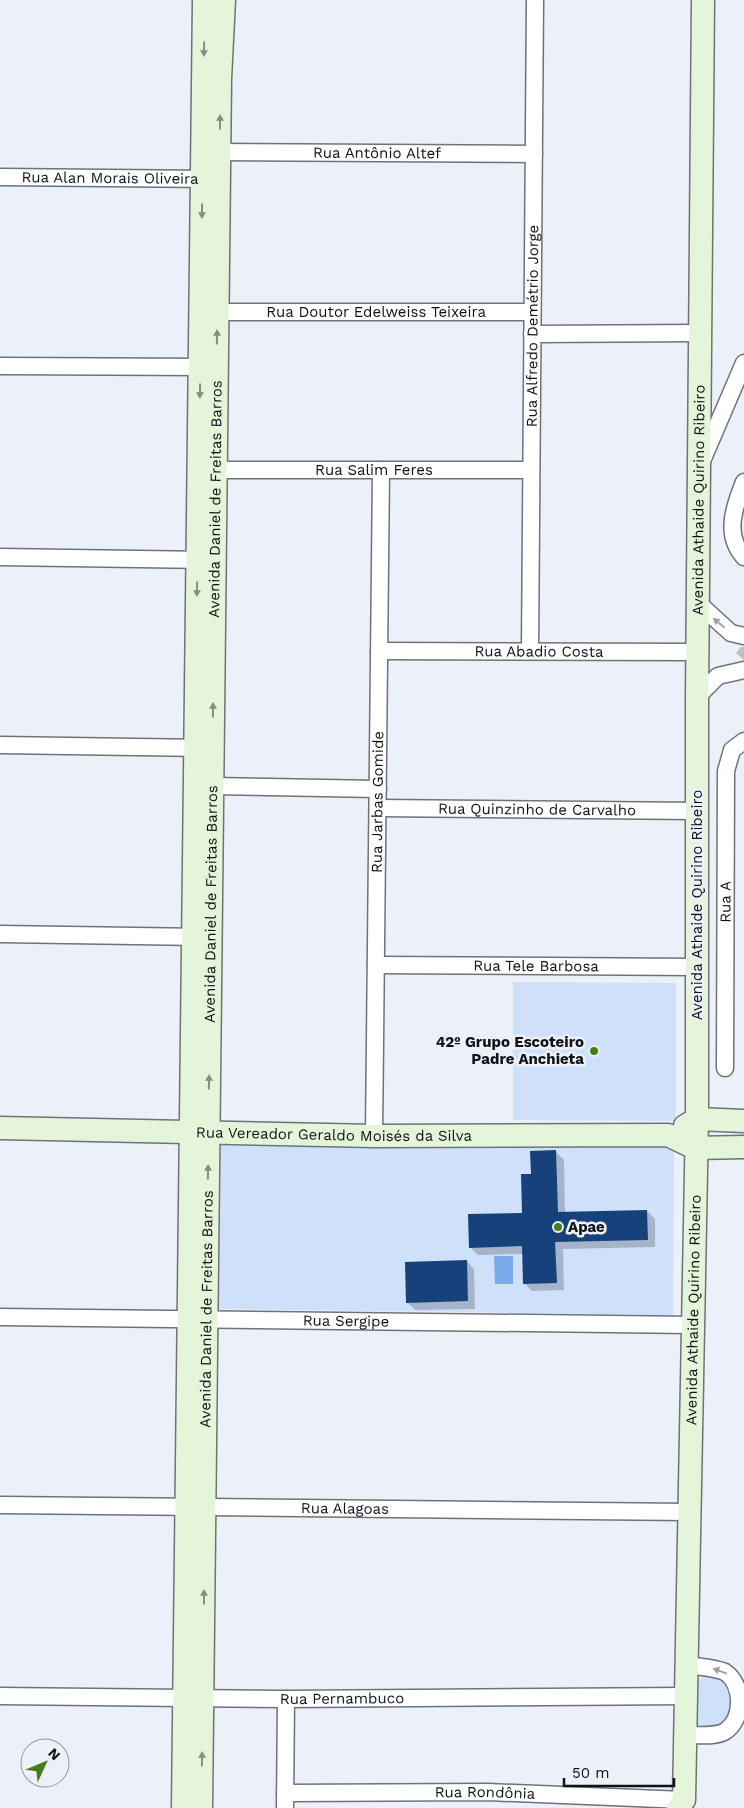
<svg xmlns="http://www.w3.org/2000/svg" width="744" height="1808" viewBox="0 0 744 1808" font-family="'Work Sans',sans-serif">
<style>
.green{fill:#cfe1fa}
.water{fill:#7caaec}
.shadow{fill:#0003}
.building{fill:#16417a}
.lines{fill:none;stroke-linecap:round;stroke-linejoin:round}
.street-casing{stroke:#6e7379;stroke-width:19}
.secondary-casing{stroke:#6e7379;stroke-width:25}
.street{stroke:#fff;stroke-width:16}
.secondary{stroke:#e4f5da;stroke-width:22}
.oneway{fill:#858f81}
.oneway2{fill:#9fa0a1}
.poi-dot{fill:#447e17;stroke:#ecf1f9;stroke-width:2}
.labels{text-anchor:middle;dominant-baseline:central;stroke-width:5;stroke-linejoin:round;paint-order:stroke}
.street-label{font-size:15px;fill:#101215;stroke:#ecf1f9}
.poi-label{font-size:15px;font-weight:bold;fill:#101215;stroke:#ecf1f9;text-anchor:end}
</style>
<rect width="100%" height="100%" fill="#ecf1f9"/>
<!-- green -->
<path class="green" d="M513,982L676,983V1121L513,1120Z
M220,1142L674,1148L673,1315L219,1309Z
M702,1677L715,1678L728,1684L736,1707C725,1721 716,1729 699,1726L696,1722L698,1682Z"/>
<!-- water -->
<path class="water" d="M494,1256H513V1284H495Z"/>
<!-- shadow -->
<path class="shadow" d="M741,647H744V660L736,653Z
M556,1152L564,1160L565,1213L647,1211L655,1219V1247L563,1249L564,1290L532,1291L524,1283L523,1254L478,1255L470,1247L524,1214L532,1175Z
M467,1261L474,1269L475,1309L415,1310L407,1302Z"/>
<!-- building -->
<path class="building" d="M556,1150L558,1212L647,1210L648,1240L555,1242L557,1283L523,1284L522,1246L469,1248L468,1214L522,1213L521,1174H531L530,1151Z
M467,1260L468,1301L406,1303L405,1262Z"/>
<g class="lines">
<defs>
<g id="street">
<path id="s1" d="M219,152L534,154"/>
<path id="s2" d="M0,177L213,179"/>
<path id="s3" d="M218,312H532"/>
<path d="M532,334L700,333"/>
<path d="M0,366L210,367"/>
<path d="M702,461L744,363"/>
<path id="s4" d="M216,470H531"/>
<path d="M744,482C734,507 724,535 744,557"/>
<path d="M0,557L208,560"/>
<path d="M698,603L731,633L744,636"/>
<path id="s5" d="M379,651L698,652"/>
<path id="s6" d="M530,651L535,0"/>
<path d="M697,697L718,676L744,670"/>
<path d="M0,745L205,748"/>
<path d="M212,786L378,789"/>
<path id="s7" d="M378,808L697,811"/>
<path d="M0,934L203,937"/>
<path id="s8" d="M376,965L697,967"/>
<path id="s9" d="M725,1068L726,771L732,750L744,741"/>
<path id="s10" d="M374,1136L381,470"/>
<path id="s11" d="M0,1317L693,1325"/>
<path id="s12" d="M0,1505L689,1512"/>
<path id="s13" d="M0,1696L286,1699L686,1696"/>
<path d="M685,1735C697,1735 713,1737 724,1732C744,1720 744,1685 725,1672C714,1667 699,1667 687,1665"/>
<path id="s14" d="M285,1793L488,1792L684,1800V1808"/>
<path d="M285,1808L286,1699"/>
</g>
<g id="secondary">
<path d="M685,1126L697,1119L744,1121"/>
<path id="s15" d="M0,1128L374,1136L668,1135L695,1148L744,1147"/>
<path d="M183,1808L204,0"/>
<path id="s16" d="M201,1808L220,79L224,0"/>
<path id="s17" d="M678,1808L684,1800L697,1119V697L703,0"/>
</g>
</defs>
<!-- street casing -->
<use href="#street" class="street-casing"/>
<!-- secondary casing -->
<use href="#secondary" class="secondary-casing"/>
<!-- street -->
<use href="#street" class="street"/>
<!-- secondary -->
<use href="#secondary" class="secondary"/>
</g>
<!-- one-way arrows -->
<defs><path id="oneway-solid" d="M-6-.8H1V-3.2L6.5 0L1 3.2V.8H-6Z" transform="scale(1.25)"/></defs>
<g class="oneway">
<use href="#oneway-solid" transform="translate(204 49) rotate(91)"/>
<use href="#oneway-solid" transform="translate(220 122) rotate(-89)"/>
<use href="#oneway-solid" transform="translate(202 211) rotate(91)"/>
<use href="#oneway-solid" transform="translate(217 337) rotate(-89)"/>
<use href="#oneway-solid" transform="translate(200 391) rotate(91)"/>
<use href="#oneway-solid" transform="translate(197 589) rotate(91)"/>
<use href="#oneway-solid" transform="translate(213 710) rotate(-89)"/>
<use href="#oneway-solid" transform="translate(209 1082) rotate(-89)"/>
<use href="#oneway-solid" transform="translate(208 1172) rotate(-89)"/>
<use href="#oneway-solid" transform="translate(204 1597) rotate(-89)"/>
<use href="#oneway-solid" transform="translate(202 1759) rotate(-89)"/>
</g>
<g class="oneway2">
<use href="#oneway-solid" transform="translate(719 623) rotate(-140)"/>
<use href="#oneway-solid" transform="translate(720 1671) rotate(-160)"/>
</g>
<!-- markers -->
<g class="poi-dot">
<circle cx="594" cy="1051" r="5"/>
<circle cx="558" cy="1227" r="5"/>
</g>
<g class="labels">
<!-- street labels -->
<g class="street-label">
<text stroke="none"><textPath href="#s1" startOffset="158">Rua Antônio Altef</textPath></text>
<text stroke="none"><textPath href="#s2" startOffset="110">Rua Alan Morais Oliveira</textPath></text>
<text stroke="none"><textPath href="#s3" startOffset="158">Rua Doutor Edelweiss Teixeira</textPath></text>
<text stroke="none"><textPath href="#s6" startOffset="325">Rua Alfredo Demétrio Jorge</textPath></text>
<text stroke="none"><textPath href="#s4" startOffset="158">Rua Salim Feres</textPath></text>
<text stroke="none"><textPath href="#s16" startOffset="1309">Avenida Daniel de Freitas Barros</textPath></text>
<text stroke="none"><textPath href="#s17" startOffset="1310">Avenida Athaide Quirino Ribeiro</textPath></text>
<text stroke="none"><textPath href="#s5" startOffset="160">Rua Abadio Costa</textPath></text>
<text stroke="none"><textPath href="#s10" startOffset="334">Rua Jarbas Gomide</textPath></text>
<text stroke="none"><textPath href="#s7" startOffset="159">Rua Quinzinho de Carvalho</textPath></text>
<text stroke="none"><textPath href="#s9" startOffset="166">Rua A</textPath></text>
<text stroke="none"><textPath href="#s16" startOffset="904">Avenida Daniel de Freitas Barros</textPath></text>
<text transform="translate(697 905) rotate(-90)">Avenida Athaide Quirino Ribeiro</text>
<text stroke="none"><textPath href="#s8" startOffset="160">Rua Tele Barbosa</textPath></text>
<text stroke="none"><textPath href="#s15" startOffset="334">Rua Vereador Geraldo Moisés da Silva</textPath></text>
<text stroke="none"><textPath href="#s16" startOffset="499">Avenida Daniel de Freitas Barros</textPath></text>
<text stroke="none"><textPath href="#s17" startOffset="500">Avenida Athaide Quirino Ribeiro</textPath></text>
<text stroke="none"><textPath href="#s11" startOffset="346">Rua Sergipe</textPath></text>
<text stroke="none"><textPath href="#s12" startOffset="345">Rua Alagoas</textPath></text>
<text stroke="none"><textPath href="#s13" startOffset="342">Rua Pernambuco</textPath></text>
<text stroke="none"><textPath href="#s14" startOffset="200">Rua Rondônia</textPath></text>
</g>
<!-- poi labels -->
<g class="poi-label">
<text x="584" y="1042">42º Grupo Escoteiro<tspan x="584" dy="17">Padre Anchieta</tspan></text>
<text x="568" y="1227" text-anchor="start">Apae</text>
</g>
</g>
<!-- north arrow -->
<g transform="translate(45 1763) rotate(46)"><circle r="24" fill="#ecf1f9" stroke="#94989e"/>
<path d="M0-4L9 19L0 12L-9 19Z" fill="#447e17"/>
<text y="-8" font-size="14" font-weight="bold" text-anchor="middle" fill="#101215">N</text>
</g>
<!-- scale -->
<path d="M564 1778v8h110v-8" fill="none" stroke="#101215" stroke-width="2.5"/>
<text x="572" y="1778" font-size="15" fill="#101215" stroke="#ecf1f9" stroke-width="4" paint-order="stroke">50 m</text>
</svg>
